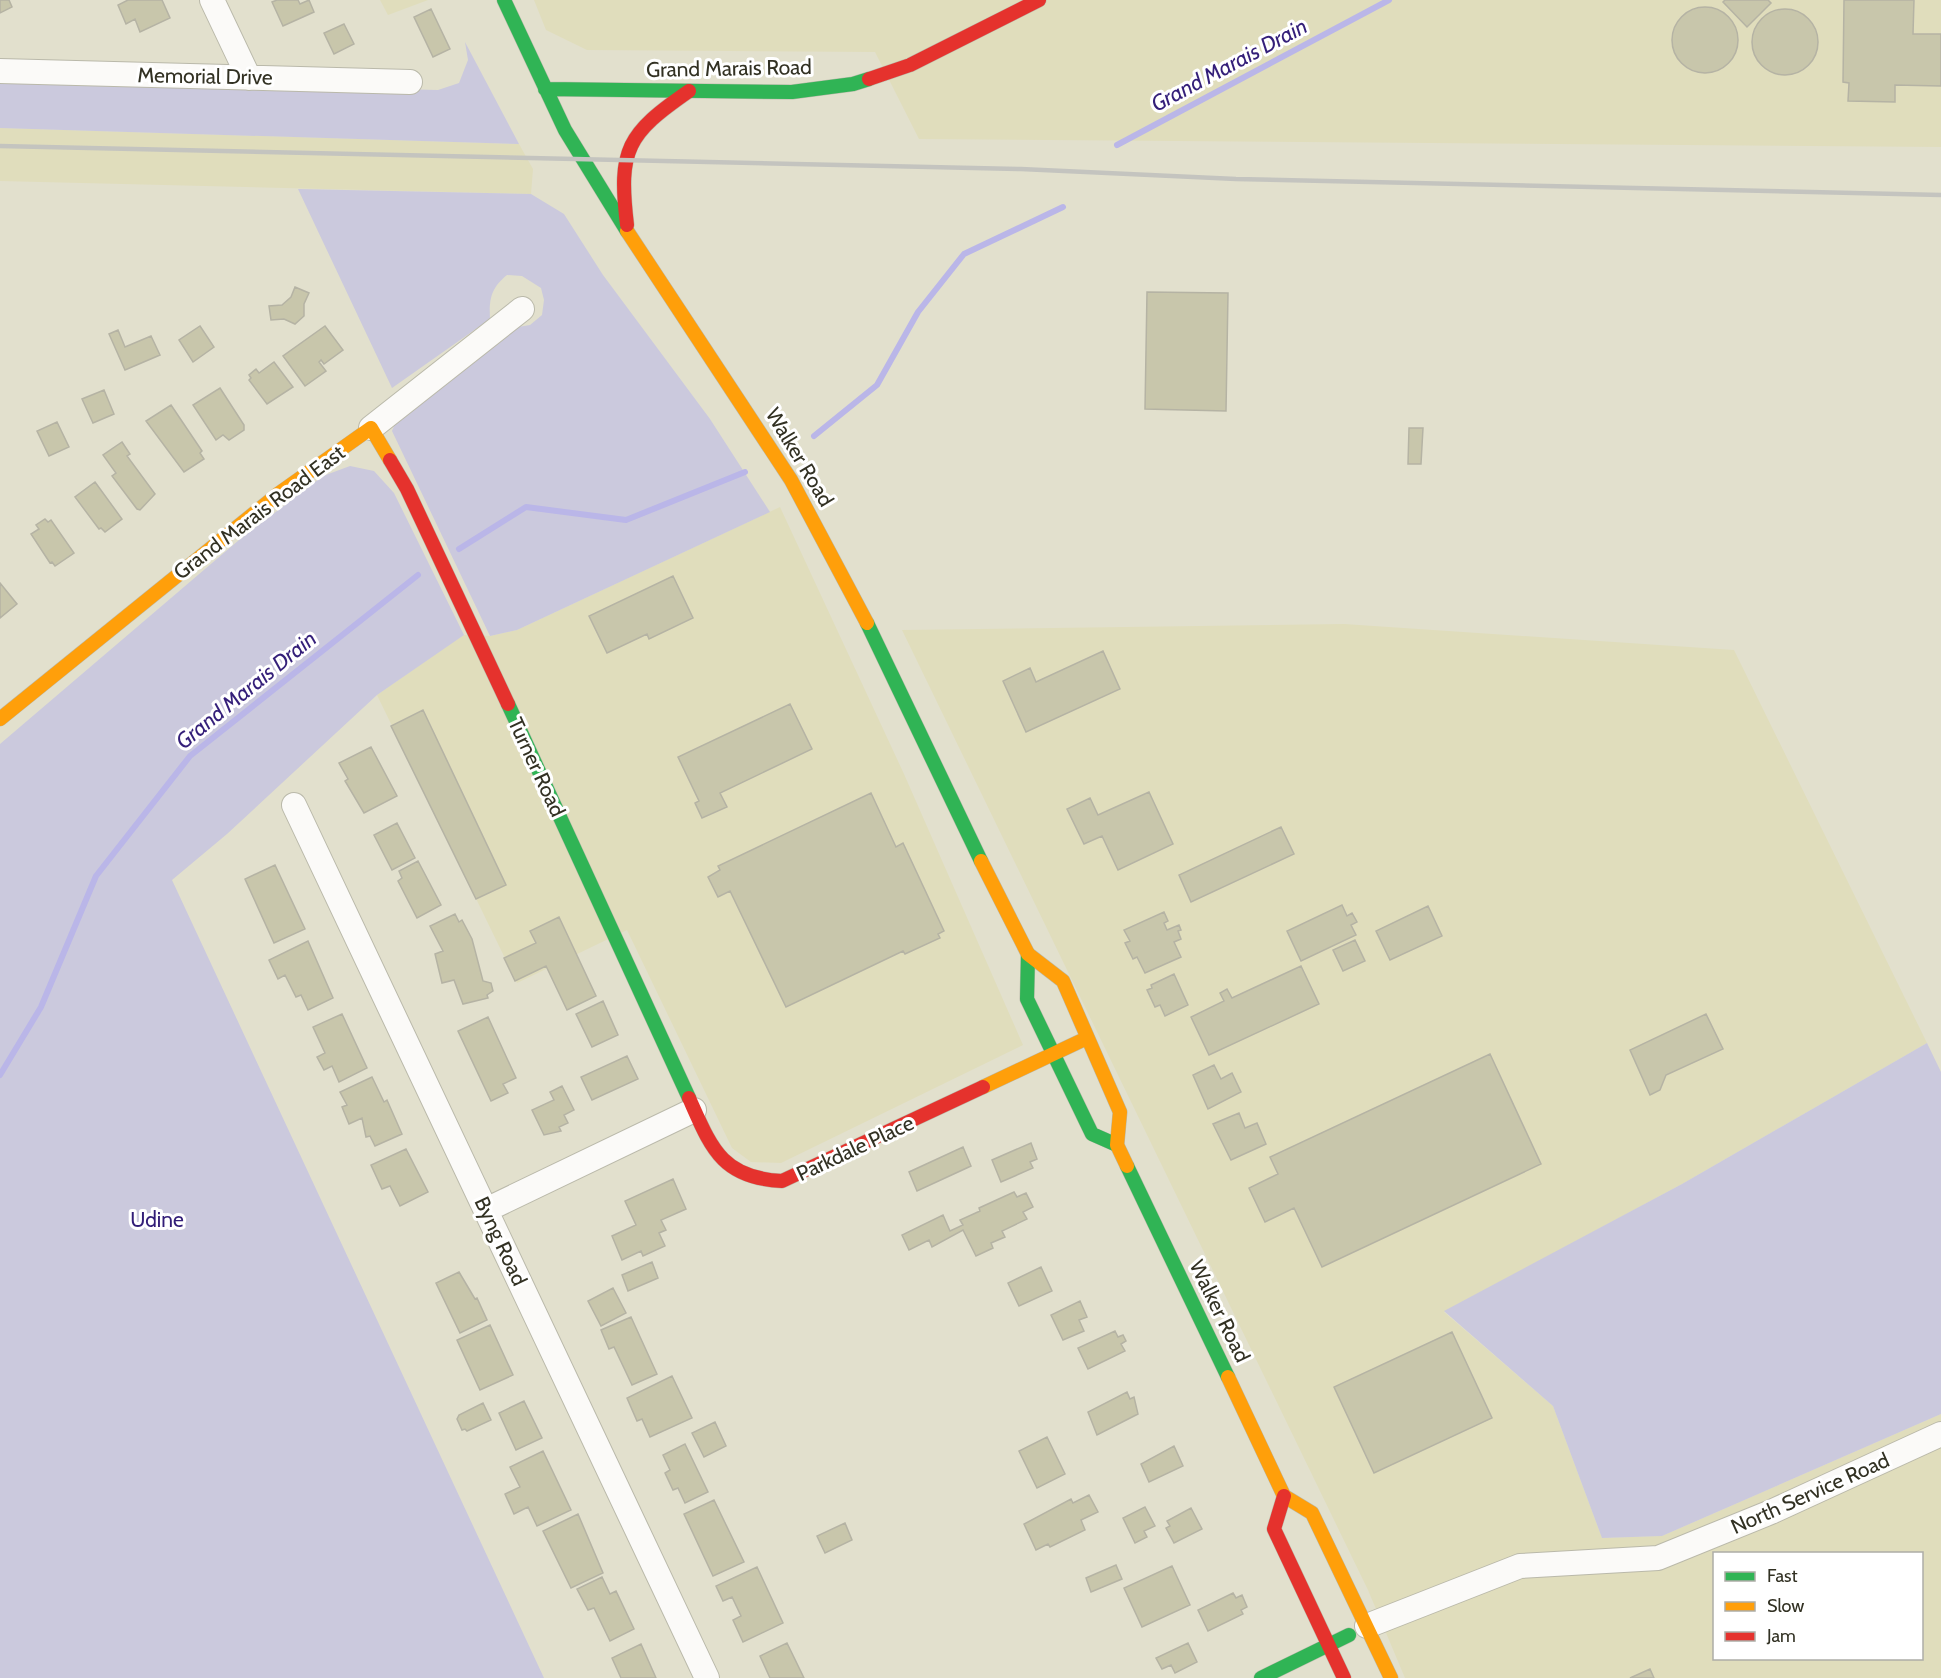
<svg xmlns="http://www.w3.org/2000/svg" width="1941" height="1678" viewBox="0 0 1941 1678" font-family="Cabin,sans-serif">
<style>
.built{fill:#e0ddbc;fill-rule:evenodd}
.green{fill:#cbc9dd}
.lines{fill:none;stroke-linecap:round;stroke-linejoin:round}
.stream{stroke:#bab6e8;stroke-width:6}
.building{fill:#c8c6ab;stroke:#b5b3a4;stroke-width:1.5}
.street-casing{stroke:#bab9aa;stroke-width:26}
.fast-casing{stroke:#bab9aa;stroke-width:15}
.slow-casing{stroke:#bab9aa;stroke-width:15}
.jam-casing{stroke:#bab9aa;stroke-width:15}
.street{stroke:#fbfaf8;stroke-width:24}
.fast{stroke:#30b455;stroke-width:14}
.slow{stroke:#ff9f0a;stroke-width:14}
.jam{stroke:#e5322d;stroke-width:14}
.rail{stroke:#c4c4bf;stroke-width:4.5}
.labels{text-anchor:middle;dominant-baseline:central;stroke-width:6;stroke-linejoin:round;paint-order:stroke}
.street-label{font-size:21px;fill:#323123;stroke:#fff}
.park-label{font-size:21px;fill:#321d77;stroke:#fff}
.water-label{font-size:22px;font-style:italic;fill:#341f79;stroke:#fff}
</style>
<rect width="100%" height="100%" fill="#e2e0cd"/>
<!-- built -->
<path class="built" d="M380,0H428L388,15Z
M534,0H1941V147L919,139L875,52L587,50L546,30Z
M0,128L519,144L533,169L531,194L0,181Z
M780,507L904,774L1023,1045L781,1163L751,1162L732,1148L627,930L517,983L377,695L457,639L464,635L490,636L517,630Z
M1344,624L1734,650L1927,1043L1682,1184L1444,1312L1553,1406L1602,1538L1662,1536L1941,1414V1678H1405L1368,1590L902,630ZM1714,1554H1922V1658H1714Z"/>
<!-- green -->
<path class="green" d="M465,42L519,144L0,128V80L438,90L459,83L468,60Z
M298,189L531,194L564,214L603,275L710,419L770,512L517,630L490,636L392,431L396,421L518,327L530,325L542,315L544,300L541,288L522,276L507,275C491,288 489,299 490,319L392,388Z
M350,466L374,471L394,493L464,635L377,695L227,834L172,880L544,1678H0V744L239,540L323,476Z
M1927,1043L1941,1072V1414L1662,1536L1602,1538L1553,1406L1444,1311L1682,1184Z"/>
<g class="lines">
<!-- stream -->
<path class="stream" d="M1117,145L1389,0
M814,436L877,385L918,312L964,254L1063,207
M459,549L526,507L626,520L745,472
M0,1075L41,1007L96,876L190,756L418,575"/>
</g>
<!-- building -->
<path class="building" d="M0,0H9L12,7L0,13Z
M128,0H162L170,18L140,32L135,19L126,24L118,5Z
M277,0H298L300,4L309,0L314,12L283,26L272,2Z
M1725,0H1768L1771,3L1747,27L1723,2Z
M1844,0H1914L1913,34H1941V86L1895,85V102L1848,101L1849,83L1843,82Z
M1672 40a33 33 0 1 1 66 0a33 33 0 1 1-66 0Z
M1752 42a33 33 0 1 1 66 0a33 33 0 1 1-66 0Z
M431,9L450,49L433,57L414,17Z
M344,24L354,44L334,54L324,33Z
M295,287L309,293L304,304V316L295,324L284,319L271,320L269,306L282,305L291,297Z
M1147,292L1228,293L1226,411L1145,409Z
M200,326L214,347L193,362L179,340Z
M325,326L343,350L324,364L321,360L319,362L326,371L305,386L283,356Z
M118,330L125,347L151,336L160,355L125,370L109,334Z
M274,362L293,387L267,404L249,380L251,378L249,375L256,369L259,373Z
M220,388L244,425V430L229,440L223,435L216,440L193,405Z
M104,390L114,414L93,423L82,399Z
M171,405L202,451L200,453L204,459L184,472L146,421Z
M57,422L69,447L49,456L37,431Z
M1409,428H1423L1421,464H1408Z
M122,442L130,454L127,456L155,494L140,510L137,509L112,476L116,473L103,455Z
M95,482L122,519L105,532L101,528L99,529L75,497Z
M45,519L48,522L51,520L74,553L55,566L52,562L50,563L31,534L39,529L36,525Z
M673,576L693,618L649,639L647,634L607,653L589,616Z
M0,583L17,604L0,618Z
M1103,651L1120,689L1026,732L1003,681L1030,668L1036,682Z
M790,704L812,749L720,793L727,807L702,818L695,803L699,801L678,757Z
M423,710L506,885L476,899L391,726Z
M371,747L397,796L364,813L345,781L348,779L339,763Z
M1149,792L1173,844L1118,870L1102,836L1084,844L1067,809L1090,798L1098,815Z
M871,793L896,847L903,843L944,931L938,934L940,938L905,954L903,951L786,1007L730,891L718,897L708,877L720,870L718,866Z
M397,823L415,858L392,870L374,835Z
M1281,827L1294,854L1191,902L1179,875Z
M418,861L441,905L417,918L398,881L402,878L399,871Z
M275,865L305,929L274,943L245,879Z
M1342,905L1347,916L1352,913L1357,922L1351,925L1356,935L1301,961L1287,931Z
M1428,906L1442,936L1390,960L1376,931Z
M1164,912L1168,921L1164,923L1167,930L1179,925L1181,930L1178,931L1181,939L1174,942L1181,957L1145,973L1137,957L1133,959L1125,943L1130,941L1124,930Z
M455,914L459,922L462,920L472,939L483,981L491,983L493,991L487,995L488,998L463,1004L454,980L442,983L435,954L443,951L430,926Z
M559,917L596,996L567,1010L546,966L515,981L504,958L536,943L530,931Z
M1355,940L1365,961L1343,971L1333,950Z
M308,941L333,998L308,1010L301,995L296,997L285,975L278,979L269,960Z
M1301,966L1319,1004L1209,1055L1191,1017L1224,1001L1220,993L1227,989L1232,998Z
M1174,974L1188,1005L1165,1016L1160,1005L1155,1007L1147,990L1152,988L1151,985Z
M603,1001L618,1035L592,1047L576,1014Z
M342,1014L367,1068L339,1082L332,1066L324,1070L317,1057L325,1053L313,1027Z
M1706,1014L1723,1049L1666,1075L1660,1090L1650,1095L1630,1050Z
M488,1017L516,1078L503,1084L508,1093L491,1101L458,1031Z
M1490,1054L1541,1164L1322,1267L1294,1208L1265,1222L1249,1188L1278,1174L1270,1157Z
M627,1056L638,1079L592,1100L581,1077Z
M1214,1065L1221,1079L1232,1073L1241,1092L1208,1109L1193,1075Z
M372,1077L384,1102L387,1100L402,1134L375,1146L370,1136L366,1137L362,1118L349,1124L342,1107L347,1105L340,1092Z
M562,1086L574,1110L564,1115L568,1123L559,1127L561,1131L544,1135L532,1110L554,1100L550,1092Z
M1239,1113L1245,1128L1257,1123L1266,1144L1231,1160L1213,1124Z
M1031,1143L1037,1159L1030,1162L1033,1168L1001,1182L992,1160Z
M963,1147L971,1166L917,1191L909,1172Z
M406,1149L428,1192L400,1206L390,1186L382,1189L371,1165Z
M673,1179L686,1209L661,1220L666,1230L659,1233L665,1246L643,1256L641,1251L622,1260L612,1236L636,1225L625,1201Z
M1014,1192L1017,1197L1026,1193L1033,1207L1023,1212L1027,1219L1002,1231L1005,1237L991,1243L993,1248L976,1256L963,1230L932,1247L929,1240L909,1250L902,1235L943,1215L950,1231L963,1225L960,1220L980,1211L979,1208Z
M652,1262L658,1278L628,1291L622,1275Z
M1041,1267L1052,1291L1019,1306L1008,1283Z
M459,1272L475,1299L477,1298L487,1320L460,1333L436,1283Z
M613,1288L626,1313L601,1326L588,1301Z
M1080,1301L1087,1317L1079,1320L1084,1331L1063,1340L1051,1315Z
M631,1317L657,1374L632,1385L614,1347L609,1349L601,1330Z
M490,1325L513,1375L480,1390L457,1340Z
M1115,1331L1118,1337L1123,1335L1126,1341L1121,1344L1125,1351L1088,1369L1078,1348Z
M1452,1332L1492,1418L1374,1473L1334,1387Z
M672,1376L692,1418L650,1437L642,1419L637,1421L627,1398Z
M1127,1392L1130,1399L1134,1397L1138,1414L1097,1435L1088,1412Z
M524,1401L542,1438L516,1450L499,1413Z
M483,1403L491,1420L467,1431L465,1429L462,1430L457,1419L459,1415Z
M715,1422L726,1446L704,1457L692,1433Z
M1047,1437L1065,1474L1037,1488L1019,1451Z
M685,1444L708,1492L685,1503L678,1488L673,1490L665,1473L670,1470L663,1455Z
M1174,1446L1183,1466L1149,1482L1141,1464Z
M543,1451L571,1510L537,1526L528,1507L514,1514L505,1494L520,1487L510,1467Z
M1089,1495L1098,1512L1081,1520L1085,1530L1050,1547L1048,1544L1036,1550L1024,1524L1071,1499L1073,1503Z
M714,1500L744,1562L713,1576L684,1514Z
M1145,1507L1155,1526L1144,1531L1147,1537L1135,1543L1123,1518Z
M1191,1508L1202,1529L1174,1543L1166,1528L1170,1526L1167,1521Z
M578,1514L603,1573L571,1588L543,1531Z
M845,1523L852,1540L825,1553L817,1536Z
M1116,1565L1122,1579L1091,1592L1086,1578Z
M1172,1566L1190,1605L1142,1627L1124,1588Z
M757,1567L783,1623L743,1642L733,1620L741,1616L732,1597L723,1601L716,1586Z
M602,1577L610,1594L616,1591L634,1629L610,1641L594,1608L588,1610L577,1589Z
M1233,1593L1236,1598L1242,1595L1247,1607L1241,1610L1243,1614L1208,1631L1198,1610Z
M787,1643L804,1678H770L760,1656Z
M1188,1643L1197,1662L1175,1673L1171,1665L1162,1669L1156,1658Z
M641,1644L656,1678H621L612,1658Z
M1650,1669L1654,1678H1630Z"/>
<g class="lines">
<defs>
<path id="street" d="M212,0L249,78
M0,71L410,82
M371,428L522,309
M294,805L707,1678
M486,1210L694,1110
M1367,1626L1520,1566L1658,1558L1771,1512L1941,1434"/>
<path id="fast" d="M504,0L565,130L627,231
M545,89L792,92L853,84L869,79
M867,623L981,861
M508,704L689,1098
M1028,954L1027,999L1092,1134L1117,1145
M1127,1166L1228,1377
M1261,1678L1349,1635"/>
<path id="slow" d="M627,231L791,480L867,623
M0,719L278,494L371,428L390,460
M981,861L1028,954L1063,981L1120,1112L1117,1145L1127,1166
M983,1087L1087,1038
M1228,1377L1284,1496L1312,1513L1391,1678"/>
<path id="jam" d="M869,79L910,65L1039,0
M627,225C618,149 627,134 689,91
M390,460L407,489L508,704
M689,1098C711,1147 721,1178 782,1181L983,1087
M1284,1496L1274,1529L1344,1678"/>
</defs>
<!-- street casing -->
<use href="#street" class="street-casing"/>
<!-- fast casing -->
<use href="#fast" class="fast-casing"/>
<!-- slow casing -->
<use href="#slow" class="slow-casing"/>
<!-- jam casing -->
<use href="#jam" class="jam-casing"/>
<!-- street -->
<use href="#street" class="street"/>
<!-- fast -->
<use href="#fast" class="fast"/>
<!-- slow -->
<use href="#slow" class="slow"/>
<!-- jam -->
<use href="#jam" class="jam"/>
<!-- rail -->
<path class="rail" d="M0,146L1021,169L1236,179L1941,195"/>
</g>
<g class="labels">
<!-- street labels -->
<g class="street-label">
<text transform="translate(729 68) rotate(-1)">Grand Marais Road</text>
<text transform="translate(205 76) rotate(1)">Memorial Drive</text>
<text transform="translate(800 457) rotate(59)">Walker Road</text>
<text transform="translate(259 512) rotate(-37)">Grand Marais Road East</text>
<text transform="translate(537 767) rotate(65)">Turner Road</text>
<text transform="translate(855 1148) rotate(-25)">Parkdale Place</text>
<text transform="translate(501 1241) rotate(65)">Byng Road</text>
<text transform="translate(1220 1311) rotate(64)">Walker Road</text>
<text transform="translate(1810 1493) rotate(-24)">North Service Road</text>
</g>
<!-- park labels -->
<g class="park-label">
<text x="157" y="1219">Udine</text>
</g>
<!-- water labels -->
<g class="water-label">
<text transform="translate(1229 65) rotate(-28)">Grand Marais Drain</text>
<text transform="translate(246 690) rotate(-39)">Grand Marais Drain</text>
</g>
</g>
<!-- legend -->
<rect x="1713" y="1552" width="210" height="108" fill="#ffffff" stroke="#adada7" stroke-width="1.5"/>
<rect x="1725" y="1572" width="30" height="9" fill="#30b455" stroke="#adada7" stroke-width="1.5"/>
<text x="1767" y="1582" font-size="18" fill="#323123">Fast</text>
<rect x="1725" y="1602" width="30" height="9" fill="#ff9f0a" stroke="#adada7" stroke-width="1.5"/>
<text x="1767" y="1612" font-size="18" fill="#323123">Slow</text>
<rect x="1725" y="1632" width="30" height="9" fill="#e5322d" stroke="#adada7" stroke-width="1.5"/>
<text x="1767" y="1642" font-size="18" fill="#323123">Jam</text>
</svg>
